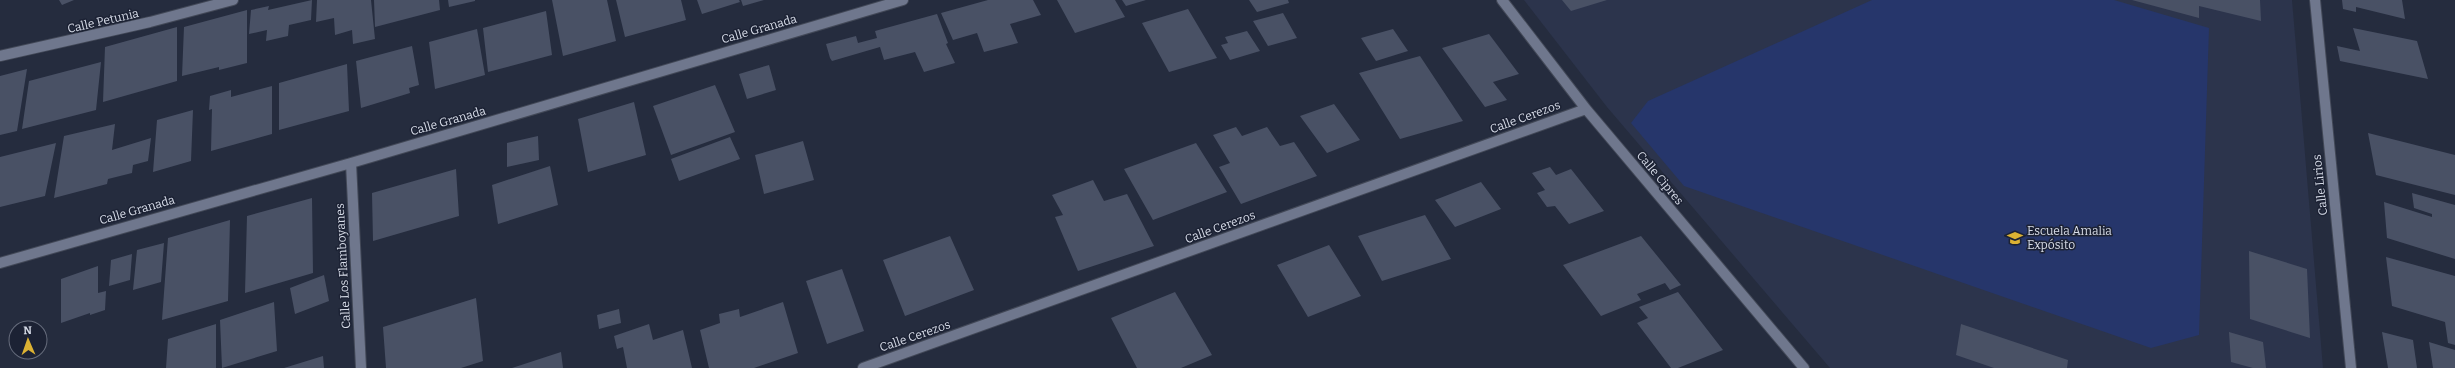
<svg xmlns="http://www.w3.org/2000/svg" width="2455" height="368" viewBox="0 0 2455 368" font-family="Bitter,serif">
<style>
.built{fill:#2c344c}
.green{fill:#26366b}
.building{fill:#495165}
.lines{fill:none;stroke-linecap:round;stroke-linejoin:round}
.minor-casing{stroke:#424857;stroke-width:12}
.minor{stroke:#6f778d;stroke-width:10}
.labels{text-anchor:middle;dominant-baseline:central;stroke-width:3;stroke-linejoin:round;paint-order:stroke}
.street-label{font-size:12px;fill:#d6dbe7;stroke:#1c2234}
.poi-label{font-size:12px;fill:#d6dbe7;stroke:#1c2234;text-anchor:start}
</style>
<rect width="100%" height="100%" fill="#252c3e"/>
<!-- built -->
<path class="built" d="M1524,0H2292L2323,368H1830L1607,107Z"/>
<!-- green -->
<path class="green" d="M1872,0H2114L2209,28L2199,335L2151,348L1684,186L1631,123L1648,101Z"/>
<!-- building -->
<path class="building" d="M59,0H74L62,5Z
M312,0L311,20L289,25L288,36L266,41L267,30L249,34L251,10L269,6L268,10Z
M317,0H371L375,39L353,44L352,30L335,35L334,18L316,22Z
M374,0H439L440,10L375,27Z
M448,0H475V1L449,7Z
M552,0H607L616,41L563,56Z
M616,0H681L686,20L625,37Z
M697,0H739L740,2L702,14Z
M741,0H764L743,6Z
M988,0H1033L1041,15L1010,24L1018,43L984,52L977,33L953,40L941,13Z
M1057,0H1115L1125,17L1075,33Z
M1122,0H1146L1126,6Z
M1249,0H1288L1289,3L1257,12Z
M1562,0H1607L1571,11Z
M2132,0H2260L2261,21L2199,6V18Z
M2342,0H2402L2405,19L2356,7V12L2343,9Z
M1188,9L1217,58L1169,72L1142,23Z
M247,10V63L219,70V67L182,76L184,27Z
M546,11L552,55L488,72L483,28Z
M1283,13L1297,38L1268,46L1253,21Z
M937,14L948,43L946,44L955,63L924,72L915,52L884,60L880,47L832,61L830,58L826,44L856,36L858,43L877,38L875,31Z
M177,27V81L103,102L105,47Z
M2353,28L2417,41L2428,79L2340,61L2337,46L2360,51Z
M477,29L485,75L435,89L429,42Z
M1393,29L1408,51L1376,61L1361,38Z
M1247,31L1260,51L1230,60L1221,45L1228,43L1225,37Z
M1489,34L1519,74L1493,82L1507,100L1485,107L1442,48Z
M412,46L419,85L409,88L410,93L361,108L356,61Z
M1420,56L1463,121L1400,139L1359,73Z
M101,62L96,110L22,129L29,81Z
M347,64L349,111L279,130V83Z
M769,65L776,90L747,99L739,74Z
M27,69L17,131L0,135V76Z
M715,85L735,132L671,155L653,106Z
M272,86V134L211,151L212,109L209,110L210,96L231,90V97Z
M634,102L646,155L588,172L578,119Z
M1334,104L1360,140L1327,153L1300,116Z
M193,110L191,161L153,172L157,120Z
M115,124L112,150L151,138L148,161L133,165L132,173L108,179L107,184L54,198L64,136Z
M1236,127L1242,136L1267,127L1280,146L1294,142L1317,176L1241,204L1219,167L1230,163L1213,135Z
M2368,133L2455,155V195L2376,175Z
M538,136L539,160L507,167V143Z
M730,137L740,159L679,181L671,159Z
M803,141L814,180L764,194L755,155Z
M56,143L45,196L0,207V157Z
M1196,143L1227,192L1153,220L1124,169Z
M550,166L558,205L498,224L492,185Z
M1550,167L1556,175L1571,169L1604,211L1569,224L1555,206L1547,207L1537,193L1545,190L1532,173Z
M456,169L459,216L373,241L372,193Z
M1093,180L1104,201L1127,194L1154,246L1078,271L1055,217L1063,215L1052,195Z
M1481,182L1501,209L1455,227L1435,200Z
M2412,193L2455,205V259L2387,238L2384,202L2432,217V214L2414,208Z
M312,198L313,273L245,293L247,216Z
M1425,215L1451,259L1382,281L1358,236Z
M230,220L228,301L162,320L168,238Z
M950,236L974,290L905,316L883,260Z
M1641,236L1681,285L1670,290L1665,283L1637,294L1641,300L1601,316L1563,265Z
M164,243L161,282L133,290L137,250Z
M1329,245L1361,296L1308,317L1277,265Z
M2249,251L2307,269L2310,338L2250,319Z
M132,254L130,280L109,286L111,260Z
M2386,257L2455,276V345L2448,343L2445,322L2392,306Z
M98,266V293L106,291L105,310L90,315V313L61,323V279Z
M842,269L864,331L827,344L806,281Z
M324,275L329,301L295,314L290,288Z
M1175,292L1212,355L1181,368H1137L1111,318Z
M1678,292L1723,350L1678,368H1671L1637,323L1648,318L1639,307Z
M476,298L483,361L461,368H386L383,327Z
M274,302L277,351L222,368L220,320Z
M783,302L798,353L754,368H709L700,330L720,323L719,314L739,309L740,317Z
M619,309L621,323L599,329L597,315Z
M216,324V368H166L168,339Z
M649,324L653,340L683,330L692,368H627L623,347L617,349L614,336Z
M1961,324L2068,360L2067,368H1994L1956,355Z
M2229,332L2263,342L2266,368H2253L2231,362Z
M2382,332L2413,340L2417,368H2388Z
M2429,342L2455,350V368H2433Z
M561,352L563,368H512Z
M323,356L324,368H284Z"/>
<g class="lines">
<defs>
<path id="minor" d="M1502,0L1586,109L1804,368
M2315,0L2351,368
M0,56L150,22L233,0
M351,163L361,368
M0,263L351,163L903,0
M863,368L1586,109"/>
</defs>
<!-- minor casing -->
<use href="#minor" class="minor-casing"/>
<!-- minor -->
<use href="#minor" class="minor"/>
</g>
<!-- icons -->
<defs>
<symbol id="school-bare" viewBox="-9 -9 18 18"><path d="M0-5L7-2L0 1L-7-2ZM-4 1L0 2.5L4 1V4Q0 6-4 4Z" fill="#dcb233" stroke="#1c2234" stroke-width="2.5" paint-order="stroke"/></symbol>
</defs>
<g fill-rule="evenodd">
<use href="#school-bare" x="2004" y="227" width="22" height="22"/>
</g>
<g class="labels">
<!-- street labels -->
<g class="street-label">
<text transform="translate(103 21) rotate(-13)">Calle Petunia</text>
<text transform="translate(759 29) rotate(-16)">Calle Granada</text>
<text transform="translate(1525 117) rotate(-20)">Calle Cerezos</text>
<text transform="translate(448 121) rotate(-16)">Calle Granada</text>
<text transform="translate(1660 178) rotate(50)">Calle Cipres</text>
<text transform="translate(2320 185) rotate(-96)">Calle Lirios</text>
<text transform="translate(137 210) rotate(-16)">Calle Granada</text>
<text transform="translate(1220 227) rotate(-20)">Calle Cerezos</text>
<text transform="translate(343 266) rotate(-93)">Calle Los Flamboyanes</text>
<text transform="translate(915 336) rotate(-19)">Calle Cerezos</text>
</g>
<!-- poi labels -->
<g class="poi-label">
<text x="2027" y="231">Escuela Amalia<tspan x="2027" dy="14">Expósito</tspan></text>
</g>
</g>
<!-- north arrow -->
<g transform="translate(28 340) rotate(358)"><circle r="19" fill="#1c2234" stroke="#666c7c"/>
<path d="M0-3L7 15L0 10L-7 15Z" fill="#dcb233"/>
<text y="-6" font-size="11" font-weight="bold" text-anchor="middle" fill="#d6dbe7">N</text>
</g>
</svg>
